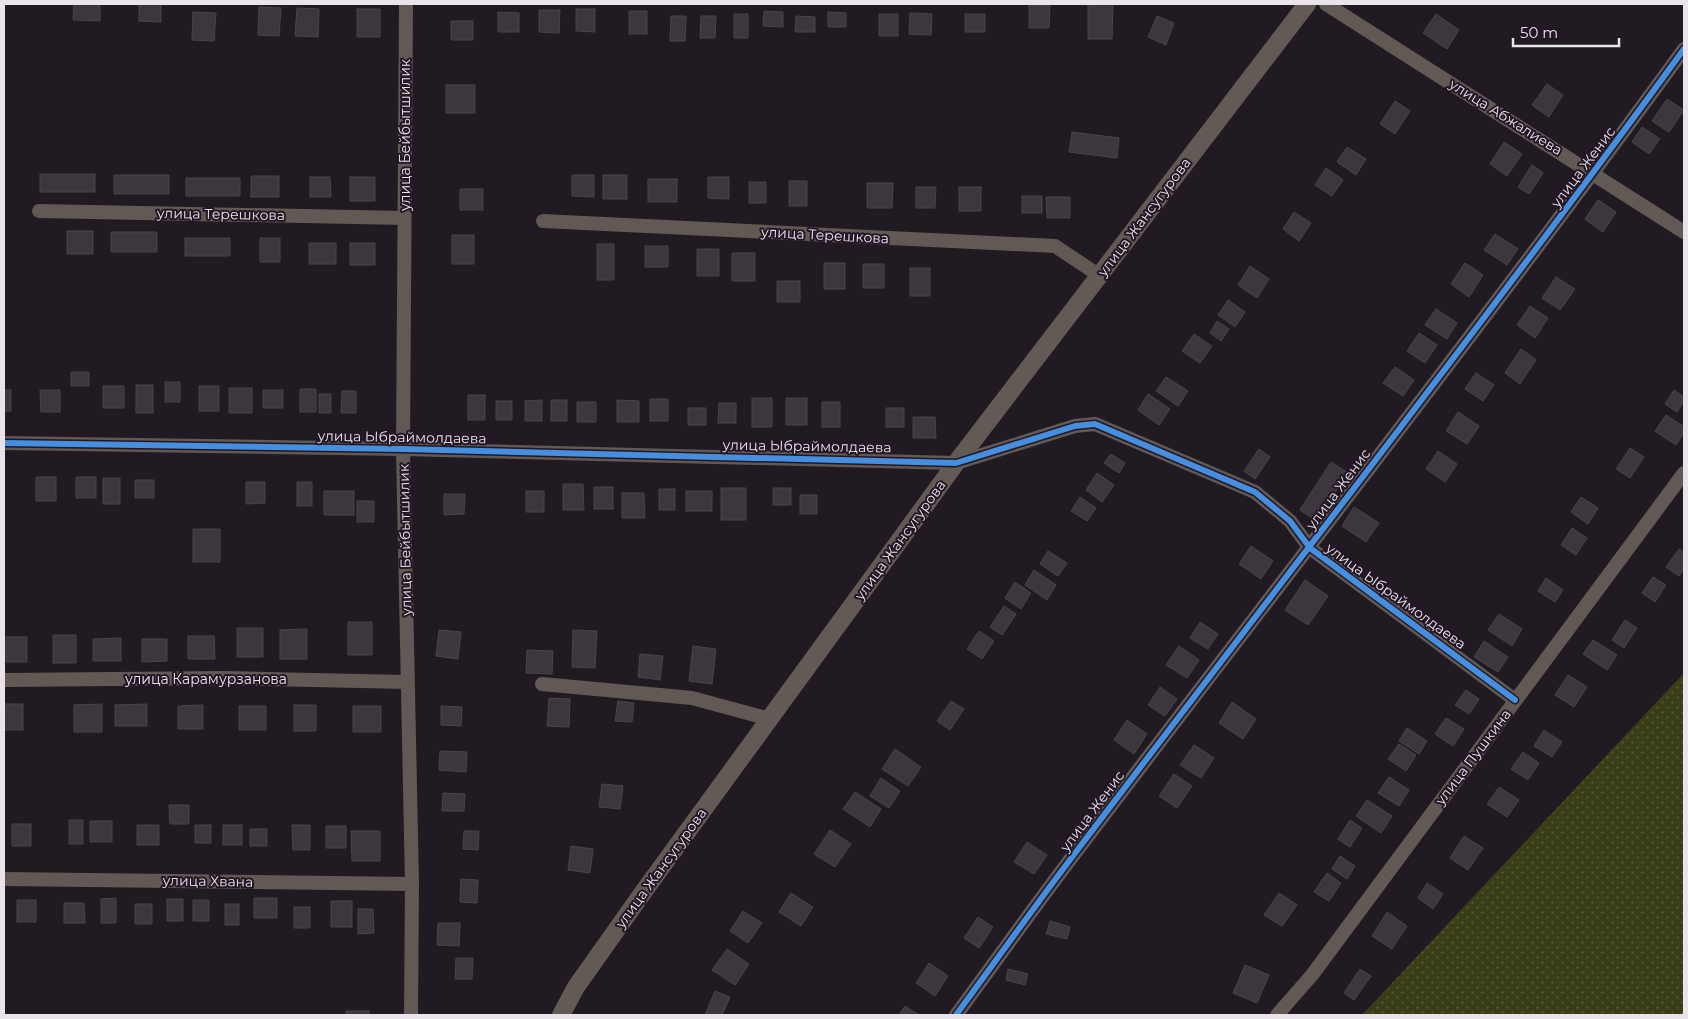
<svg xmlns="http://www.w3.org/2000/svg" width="1688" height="1019" viewBox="0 0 1688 1019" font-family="Montserrat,sans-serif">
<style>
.grass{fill:url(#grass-dots)}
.building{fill:#3c363d;stroke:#4a444b}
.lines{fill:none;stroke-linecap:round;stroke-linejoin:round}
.minor{stroke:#615953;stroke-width:14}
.major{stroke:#625a55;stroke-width:18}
.cycleway-casing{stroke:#231725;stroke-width:9}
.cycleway{stroke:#468fdf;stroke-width:6}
.labels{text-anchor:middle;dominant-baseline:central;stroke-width:4;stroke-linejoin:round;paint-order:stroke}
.street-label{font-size:14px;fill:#ebe3ec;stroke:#231725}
</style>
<defs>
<pattern id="grass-dots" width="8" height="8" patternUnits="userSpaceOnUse" patternTransform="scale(1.25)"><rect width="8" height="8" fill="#3a3e16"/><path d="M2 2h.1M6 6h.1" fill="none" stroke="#575a38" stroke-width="1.8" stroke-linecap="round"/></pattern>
</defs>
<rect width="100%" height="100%" fill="#211a22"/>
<!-- grass -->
<path class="grass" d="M1684,673V1015H1362Z"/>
<!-- building -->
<path class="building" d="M74,4H100V21L73,20Z
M139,4H161V22L139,21Z
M1088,4H1113L1112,39H1088Z
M1029,5H1050L1049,28H1029Z
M259,7L281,8L279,36L258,35Z
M297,8L319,9L318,37L295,36Z
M357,9H380V37H357Z
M576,9H595V32L576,31Z
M539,10H560L559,33L539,32Z
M629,11H647V34H629Z
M764,11L783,12V27L763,26Z
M193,12L216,13L214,41L192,40Z
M498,12L519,13V32H498Z
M828,12L846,13V27H828Z
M910,13L932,14L931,35L909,34Z
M734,14H748V38H734Z
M879,14H898V36H879Z
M965,14H985V32H965Z
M1436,14L1459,30L1447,49L1423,33Z
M671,16H686L685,41H670Z
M701,16H716L715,38H700Z
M796,16L815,17V32H795Z
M1157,16L1174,23L1166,45L1148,37Z
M451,21H473V40H451Z
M1547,84L1563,95L1549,117L1532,105Z
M446,85H475V113H446Z
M1667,99L1684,110L1669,132L1652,121Z
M1395,101L1410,111L1395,134L1380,124Z
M1642,127L1660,139L1649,154L1632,142Z
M1072,132L1119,138L1117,158L1069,152Z
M1504,142L1522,154L1507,176L1490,164Z
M1347,147L1366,159L1356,175L1337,162Z
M1532,165L1543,173L1529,194L1518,187Z
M1326,168L1343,180L1332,196L1315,185Z
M40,174H95V192H40Z
M114,175H169V194H114Z
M572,175H594V197L572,196Z
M603,175H627V199H603Z
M251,176H279V197H251Z
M310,177H330L331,197H310Z
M350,177H375V201H350Z
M708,177H729V199L708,198Z
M186,178H240V196H186Z
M648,179H677V202H648Z
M789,181H807V206H789Z
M749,182H766V203H749Z
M867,183H893L892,208H867Z
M916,187H936L935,208H916Z
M959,187H981V211H959Z
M460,189H483V210H460Z
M1022,196H1042V213H1022Z
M1046,197H1070V218H1047Z
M1598,200L1616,212L1603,232L1585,219Z
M1294,212L1311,223L1299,241L1283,229Z
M67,231H93V254H67Z
M111,232H157V252H111Z
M1495,234L1518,249L1507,265L1484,250Z
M452,235H474V264H452Z
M185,238H230V256H185Z
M260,238H280V262H260Z
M309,243H336V264H309Z
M350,243H375V265H350Z
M597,244H614V280H597Z
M645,246H668V267H645Z
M697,249H719V276H697Z
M732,253H755V281H732Z
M824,263H845V289H824Z
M1465,263L1483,275L1469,297L1451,284Z
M863,264H884V288H863Z
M1250,266L1269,279L1257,298L1238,285Z
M910,268H930V296H910Z
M1556,277L1575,289L1560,310L1542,298Z
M777,281H800V302H777Z
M1228,300L1245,312L1235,327L1218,315Z
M1530,306L1548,318L1535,338L1517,325Z
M1436,309L1457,323L1447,339L1425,325Z
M1217,321L1229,329L1221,341L1210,333Z
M1419,333L1437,345L1425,363L1407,351Z
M1194,334L1212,346L1200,363L1182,351Z
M1521,349L1536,360L1520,384L1505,373Z
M1395,367L1414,380L1403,396L1383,383Z
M71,372H89V386H71Z
M1476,373L1494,385L1483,401L1465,389Z
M1166,377L1188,391L1178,406L1156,391Z
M165,382H180V402H165Z
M136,385H153V413H136Z
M103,386H124V408H103Z
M199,386H219V411H199Z
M229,388H252V413H229Z
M300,389H316V412H300Z
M4,390H11V411H4Z
M40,390H60V412H41Z
M263,390H283V408H263Z
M1674,390L1684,397V401L1677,412L1665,404Z
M342,391H356V413H341Z
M319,394H331V413H319Z
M1148,394L1170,409L1159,425L1138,410Z
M468,395H485V420H468Z
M752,398H772V427H752Z
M786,398H807V425H786Z
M650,399H668V421H650Z
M542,400V421H525V401Z
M551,400H567V421H551Z
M617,400L639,401V422H617Z
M496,401H512V420H496Z
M577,402H596V422H577Z
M822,402H840V427H822Z
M719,403H736V423H718Z
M688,408H706V425H688Z
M886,408H904V427H886Z
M1458,412L1479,426L1467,444L1446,431Z
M1666,415L1684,427V432L1676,445L1655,431Z
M913,417H935L936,438H913Z
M1630,448L1644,457L1630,478L1616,469Z
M1259,449L1270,457L1255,479L1244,471Z
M1438,451L1457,464L1445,482L1426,469Z
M1111,454L1125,463L1119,473L1104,463Z
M1331,462L1348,473L1316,521L1300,510Z
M1097,473L1114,485L1102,502L1086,490Z
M36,477H56V501H36Z
M76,477H96V498H76Z
M103,478H120V504H103Z
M135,480H154V498H135Z
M246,482H265V503L246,504Z
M297,482H312V506H297Z
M563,484H583L584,510H563Z
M594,487H613V509H594Z
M721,488H746V520H721Z
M773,488H791V505H773Z
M659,489H675V510H659Z
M324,491H354V515H324Z
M526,491H544V512H526Z
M686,491H712V511H686Z
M622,493H644L645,518H622Z
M444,494H465L464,514L444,515Z
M800,495H817V514H800Z
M1080,497L1096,508L1087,521L1071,511Z
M1581,497L1598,508L1588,524L1571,512Z
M357,501H374V522H357Z
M1354,507L1379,523L1366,542L1342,526Z
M1572,528L1587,538L1576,555L1561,545Z
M193,529H220V562H193Z
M1251,546L1273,561L1261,579L1239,564Z
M1679,549L1684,552V569L1679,576L1666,567Z
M1048,551L1067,563L1058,576L1040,564Z
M1034,570L1056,585L1047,600L1025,585Z
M1653,577L1666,585L1655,602L1642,593Z
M1546,578L1563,590L1555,602L1538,591Z
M1305,580L1328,596L1308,625L1285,610Z
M1015,582L1031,593L1021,609L1005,598Z
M1004,606L1016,614L1002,635L990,627Z
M1499,614L1522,629L1512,646L1488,630Z
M1625,620L1637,628L1624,648L1612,640Z
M348,622H372V655H348Z
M1200,622L1218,634L1208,649L1190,638Z
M237,628H263V657H237Z
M307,629V659H280V630Z
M439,630L461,632L458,659L436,656Z
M573,630L597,631L595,668L572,667Z
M979,631L994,641L982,659L967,649Z
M53,635H76V663H53Z
M188,636H214L215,659H188Z
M6,637H27V662H6Z
M121,638V661H93V639Z
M142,639H167V661L142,662Z
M1593,640L1617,655L1607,670L1583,654Z
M1484,641L1508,657L1498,672L1474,657Z
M693,646L716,649L712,684L689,681Z
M1179,646L1199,660L1187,678L1166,665Z
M527,650L553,651L552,674L526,673Z
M640,654L663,656L660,680L638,677Z
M1568,675L1587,687L1574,707L1555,695Z
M1160,687L1177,699L1165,716L1148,705Z
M1466,690L1479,699L1469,714L1455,705Z
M549,698L570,699L569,727L547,726Z
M618,701L634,703L632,722L615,721Z
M951,701L964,709L950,730L937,721Z
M1232,702L1256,719L1243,739L1219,723Z
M4,704H23V730H4Z
M102,704V732H74V705Z
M147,704V726H115V705Z
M203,705V729H178V706Z
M294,705H316V731H294Z
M239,706H266V730H239Z
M353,706H381V732H353Z
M441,706L462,707L461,726L441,725Z
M1446,718L1464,729L1453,746L1435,734Z
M1127,720L1147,734L1134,754L1114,740Z
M1407,728L1427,741L1419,754L1399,741Z
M1544,730L1562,742L1552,757L1534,746Z
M1399,744L1416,755L1406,771L1388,759Z
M1194,745L1214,758L1201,778L1180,765Z
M895,749L921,767L908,786L882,769Z
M440,751L467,752L466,772L439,770Z
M1523,752L1539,763L1528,780L1511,769Z
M1174,774L1192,786L1177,808L1159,796Z
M1389,777L1409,790L1399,806L1378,793Z
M881,778L900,791L889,808L870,796Z
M602,784L623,786L620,809L599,807Z
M1499,787L1519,800L1507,817L1487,804Z
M855,792L881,809L870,827L843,809Z
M443,793L465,794L464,811H442Z
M1367,800L1392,816L1381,833L1356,816Z
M169,805H189V824H170Z
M69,820H83V844H69Z
M1350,820L1362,828L1350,847L1338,839Z
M90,821H112V842H90Z
M12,824H31V846H12Z
M137,825H159V845H137Z
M195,825H211V843H195Z
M223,825H242V845H223Z
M292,825H310V850H293Z
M326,826H346V848H326Z
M250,829H267V846H250Z
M830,830L851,844L835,867L814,854Z
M351,831H380V861H352Z
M464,831H479L478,850L463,849Z
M1464,836L1483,848L1468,870L1450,858Z
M1027,842L1047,855L1034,874L1014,862Z
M571,846L593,849L590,873L568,870Z
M1340,856L1355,866L1347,879L1332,869Z
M1327,873L1341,883L1329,901L1314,892Z
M461,879L478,880L477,903L460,902Z
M1427,883L1443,894L1433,909L1418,898Z
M791,893L813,907L801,926L779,912Z
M1279,893L1297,905L1282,926L1264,915Z
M116,898V923H101V899Z
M254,898H277V918H254Z
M167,899H183V921H167Z
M17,900H36V922H17Z
M193,900H209V921H193Z
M331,901H352V927H331Z
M64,903H84L85,923H64Z
M135,904H152V924H135Z
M225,904H239V925H225Z
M294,907H310V928H294Z
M358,909H373L374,933L358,934Z
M743,911L762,923L748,943L730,931Z
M1387,912L1407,926L1392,949L1372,936Z
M978,917L993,927L979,948L964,938Z
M1050,921L1070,927L1067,939L1046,934Z
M438,923H460L459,946L437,945Z
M727,949L749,964L735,985L712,970Z
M456,958H473L472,979H455Z
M929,963L948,976L935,996L916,983Z
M1245,965L1269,975L1257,1003L1233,993Z
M1008,969L1028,974L1025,985L1006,980Z
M1360,969L1371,976L1354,1000L1344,993Z
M715,991L730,997L722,1015H705Z
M905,1006L919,1015H899Z
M346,1011H369V1015H346Z"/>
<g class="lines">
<!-- minor -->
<path class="minor" d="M406,4L403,449L412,884L411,1015
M1326,4L1684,232
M39,211L404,218
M543,221L1055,246L1100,276
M4,443L403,449L956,463L1075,426L1095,424L1255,492L1290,521L1310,548L1515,700
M4,680L225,678L407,682
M542,684L692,698L770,719
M4,879L412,884
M956,1015C998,958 1039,900 1082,844C1283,579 1488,318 1684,49
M1277,1015L1312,975L1684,473"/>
<!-- major -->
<path class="major" d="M561,1015L576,987L644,891L956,463L1307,4"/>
<defs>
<path id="cycleway" d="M4,443L403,449L956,463L1075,426L1095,424L1255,492L1290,521L1310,548L1515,700
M956,1015C998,958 1039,900 1082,844C1283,579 1488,318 1684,49"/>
</defs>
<!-- cycleway casing -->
<use href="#cycleway" class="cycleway-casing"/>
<!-- cycleway -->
<use href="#cycleway" class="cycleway"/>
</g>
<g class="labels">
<!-- street labels -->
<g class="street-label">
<text transform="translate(1506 117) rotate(32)">улица Абжалиева</text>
<text transform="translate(405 135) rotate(-90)">улица Бейбытшилик</text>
<text transform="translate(1583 167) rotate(-53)">улица Женис</text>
<text transform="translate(221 214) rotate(1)">улица Терешкова</text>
<text transform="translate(1144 217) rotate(-53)">улица Жансугурова</text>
<text transform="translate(825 235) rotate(3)">улица Терешкова</text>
<text transform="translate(402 437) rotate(1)">улица Ыбраймолдаева</text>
<text transform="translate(807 446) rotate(1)">улица Ыбраймолдаева</text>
<text transform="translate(1338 489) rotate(-53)">улица Женис</text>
<text transform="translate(405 540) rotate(-91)">улица Бейбытшилик</text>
<text transform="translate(900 540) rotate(-54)">улица Жансугурова</text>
<text transform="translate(1396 596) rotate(36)">улица Ыбраймолдаева</text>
<text x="206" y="679">улица Карамурзанова</text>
<text transform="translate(1473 757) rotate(-53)">улица Пушкина</text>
<text transform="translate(1092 811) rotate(-53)">улица Женис</text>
<text transform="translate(661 868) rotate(-54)">улица Жансугурова</text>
<text transform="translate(208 881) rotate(1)">улица Хвана</text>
</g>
</g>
<!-- border -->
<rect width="1688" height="1019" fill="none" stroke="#ebe3ec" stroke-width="10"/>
<!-- scale -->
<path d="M1513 38v8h106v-8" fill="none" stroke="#ebe3ec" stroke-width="2.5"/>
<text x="1520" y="38" font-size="15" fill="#ebe3ec" stroke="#231725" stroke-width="4" paint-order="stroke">50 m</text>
</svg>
